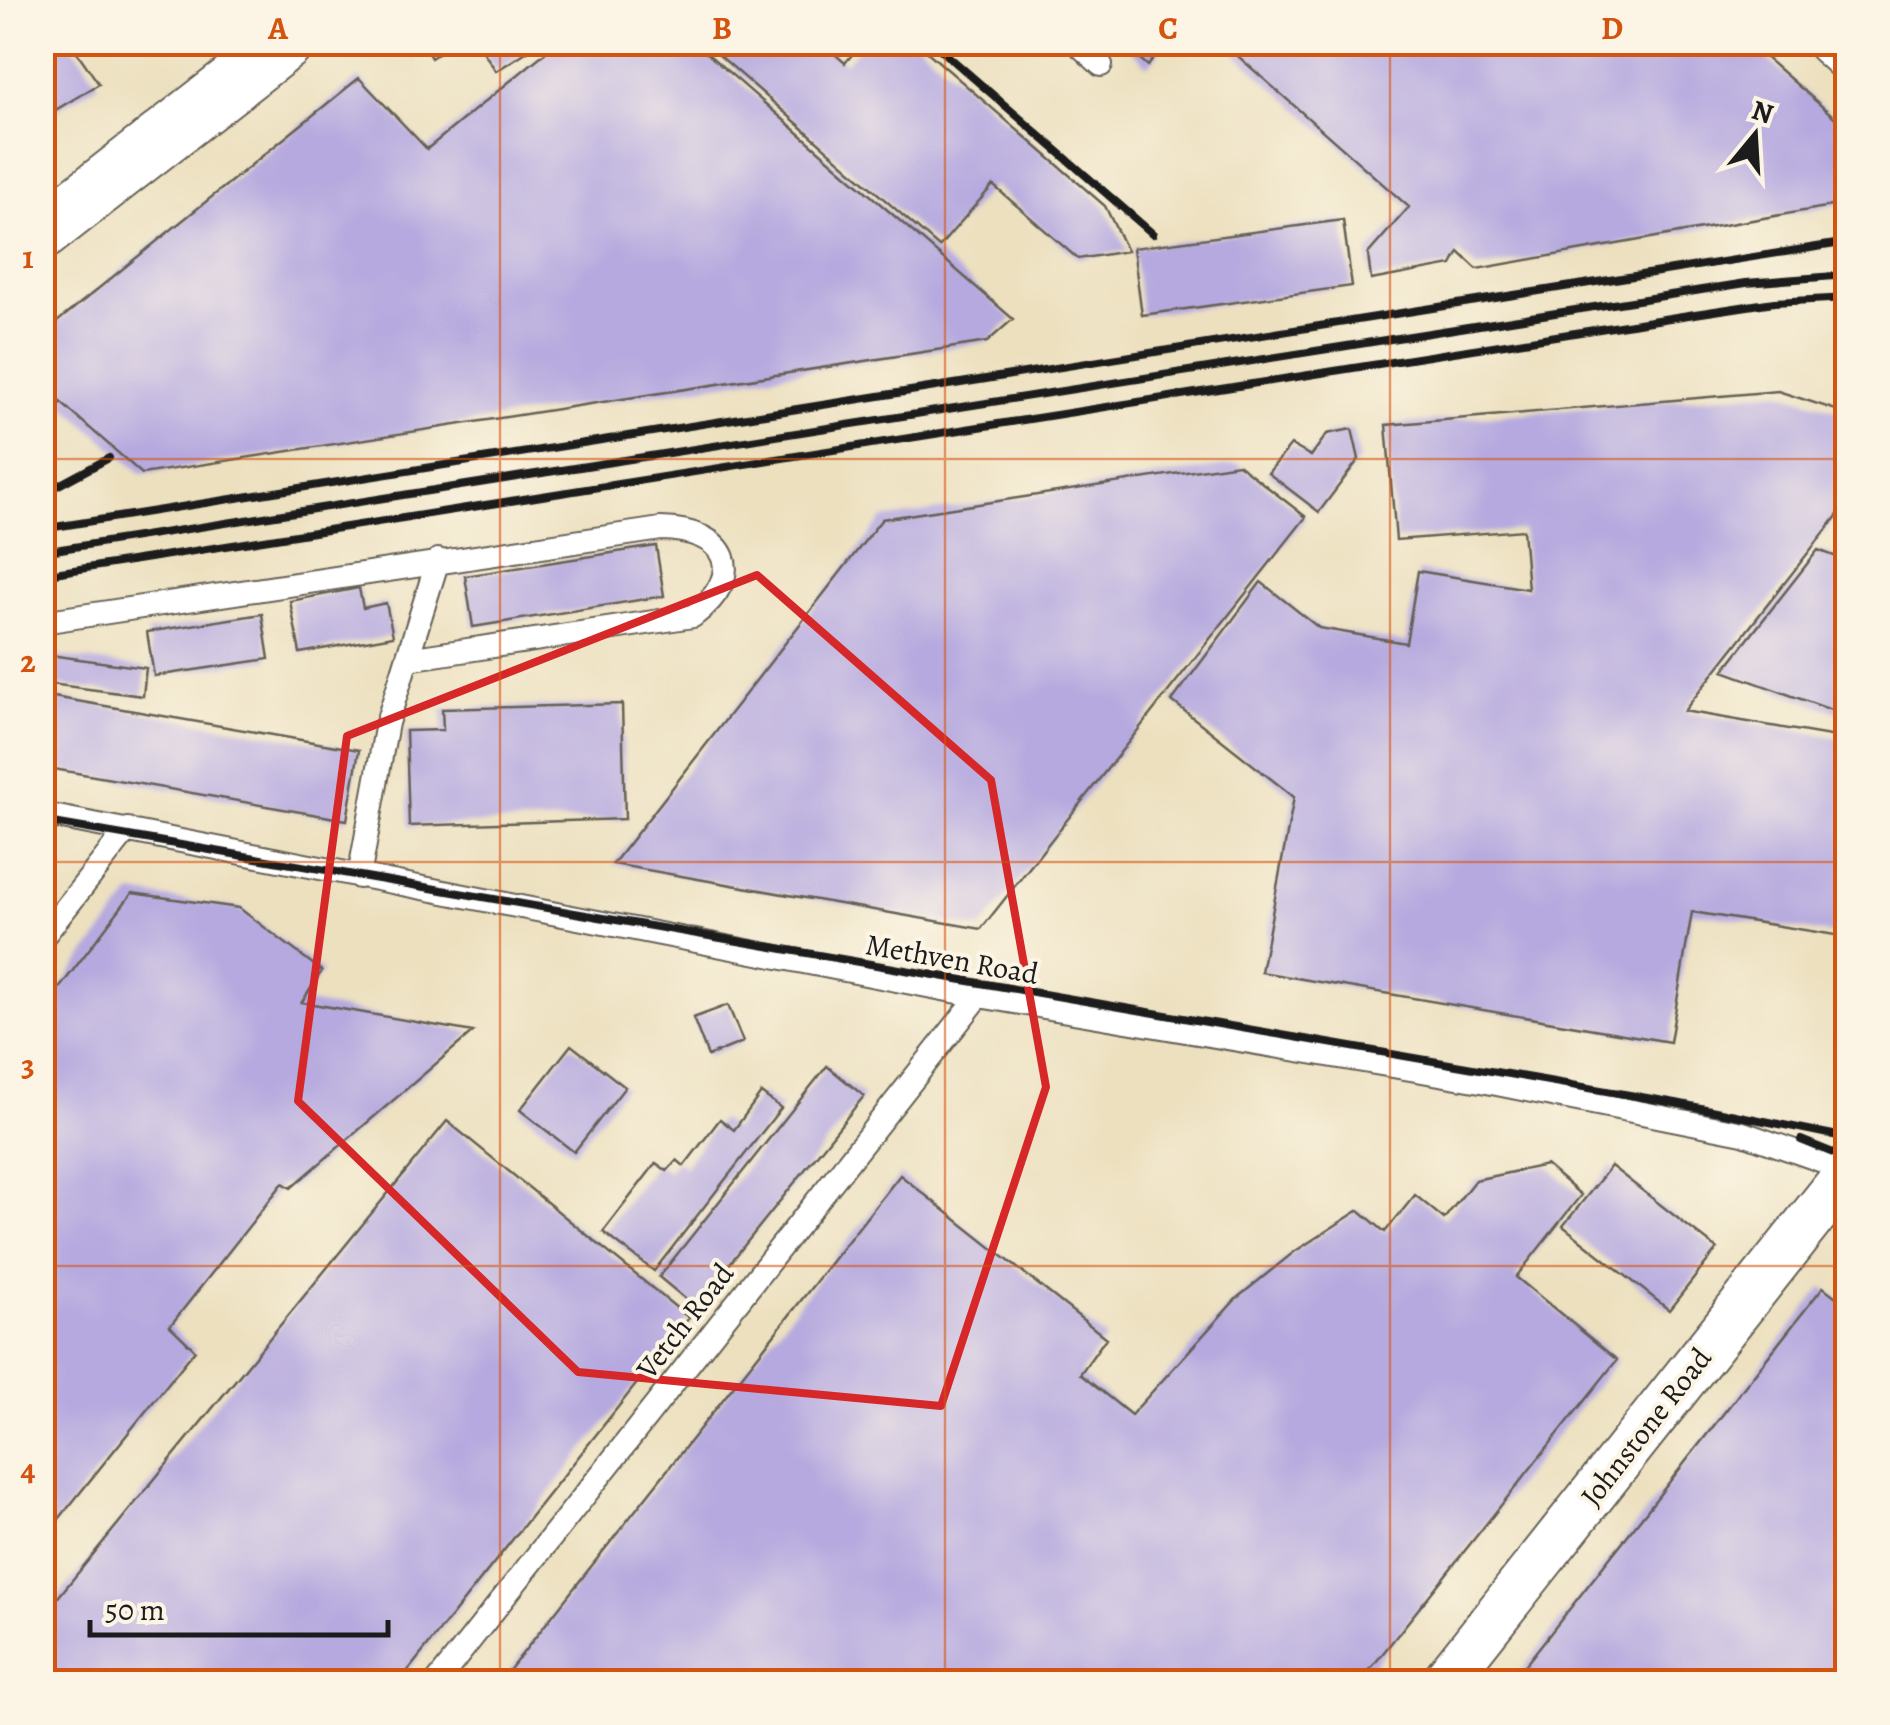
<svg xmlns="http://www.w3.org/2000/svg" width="1890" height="1725" viewBox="0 0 1890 1725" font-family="Alegreya,serif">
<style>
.building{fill:#b5a9df}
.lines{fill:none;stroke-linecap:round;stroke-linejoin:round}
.lane-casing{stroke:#656155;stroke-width:26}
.street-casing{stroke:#656155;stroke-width:49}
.secondary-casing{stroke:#656155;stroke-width:59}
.lane{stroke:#fff;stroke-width:22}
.street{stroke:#fff;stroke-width:45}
.secondary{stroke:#fff;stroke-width:55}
.rail{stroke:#1c1c1c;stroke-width:8}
.marked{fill:none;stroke:#d62828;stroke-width:8;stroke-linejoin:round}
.grid{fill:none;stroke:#d4530e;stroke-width:2.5;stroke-opacity:0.55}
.labels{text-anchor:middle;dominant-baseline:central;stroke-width:8;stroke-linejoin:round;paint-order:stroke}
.street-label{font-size:30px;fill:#1c1c1c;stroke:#fcf5e5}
.neatline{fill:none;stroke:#d4530e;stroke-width:4}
.grid-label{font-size:32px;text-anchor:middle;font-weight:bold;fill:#d4530e}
</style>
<rect width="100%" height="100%" fill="#fcf5e5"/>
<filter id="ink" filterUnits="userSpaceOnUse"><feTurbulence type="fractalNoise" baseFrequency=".01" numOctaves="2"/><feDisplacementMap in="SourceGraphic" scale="20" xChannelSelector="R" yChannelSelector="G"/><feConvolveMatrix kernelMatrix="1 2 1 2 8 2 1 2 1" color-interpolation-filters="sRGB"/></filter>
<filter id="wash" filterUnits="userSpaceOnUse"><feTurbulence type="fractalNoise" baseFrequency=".0048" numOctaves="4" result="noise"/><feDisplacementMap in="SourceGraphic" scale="40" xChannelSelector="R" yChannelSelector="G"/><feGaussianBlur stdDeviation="2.25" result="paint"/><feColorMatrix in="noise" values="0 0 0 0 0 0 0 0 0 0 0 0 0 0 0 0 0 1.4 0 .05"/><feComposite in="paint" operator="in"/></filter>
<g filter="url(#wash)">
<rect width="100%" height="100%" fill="#ece0bf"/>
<g id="blocks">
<!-- building -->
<path class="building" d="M42,42H70L99,84L42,118Z
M422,42H456L431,58Z
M477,42H542L496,71Z
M558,42H694L1013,319L987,342L142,474L42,386V334L359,78L427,149Z
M704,42H821L845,63L863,42H916L1105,206L1127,251L1078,259L993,185L939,247Z
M1121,42H1167L1148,66Z
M1222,42H1748L1848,129V203L1477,269L1459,252L1452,265L1371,280L1368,254L1409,207Z
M1343,220L1352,286L1142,315L1133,248Z
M1848,387V502L1684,711L1848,739V937L1692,912L1670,1042L1261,972L1294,797L1172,701L1261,582L1319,628L1406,643L1418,571L1528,589L1523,530L1396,540L1386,425L1778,391L1839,411Z
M1352,429L1359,459L1319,512L1268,473L1291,445L1311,456L1327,434Z
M1238,464L1306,517L981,929L613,864L882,519Z
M656,546L664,596L473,627L465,576Z
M1818,550L1848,561V716L1723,671Z
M359,588L363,608L386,603L393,636L300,653L290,601Z
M262,614L269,659L154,676L147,632Z
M42,654L146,668L143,696L42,683Z
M42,695L359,750L347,820L42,767Z
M622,704L625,819L409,826L406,731L443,730L442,709Z
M132,893L239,908L322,971L302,1002L473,1032L291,1188L283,1183L170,1326L195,1350L42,1540V1011Z
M728,1005L743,1042L708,1056L693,1018Z
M571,1045L625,1087L574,1152L520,1110Z
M827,1066L864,1096L695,1307L659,1277Z
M761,1093L781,1108L654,1271L603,1232L656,1163L667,1171L677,1160L684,1166L720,1119L734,1130Z
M447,1121L689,1318L399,1682H42V1617Z
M1546,1165L1581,1195L1516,1277L1617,1360L1360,1682H500L900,1175L1106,1338L1080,1374L1131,1415L1237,1298L1294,1252L1359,1210L1385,1232L1415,1195L1444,1219L1475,1180Z
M1611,1166L1717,1249L1669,1310L1563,1226Z
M1823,1287L1848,1306V1682H1512Z"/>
</g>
</g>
<g filter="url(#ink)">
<use href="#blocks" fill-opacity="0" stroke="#656155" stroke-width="2.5"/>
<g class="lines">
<defs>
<path id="lane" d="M1076,42L1101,65
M42,622L661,529C728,530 748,574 693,616L408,659
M42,814L979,996L1487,1082L1743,1133L1848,1170
M359,877L387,723L438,560
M42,938L128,829
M437,1682L979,996"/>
<path id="street" d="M1829,42L1848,59
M1444,1682L1848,1172"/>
<path id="secondary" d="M42,232L286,42"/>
</defs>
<!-- lane casing -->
<use href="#lane" class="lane-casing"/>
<!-- street casing -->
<use href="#street" class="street-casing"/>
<!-- secondary casing -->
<use href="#secondary" class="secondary-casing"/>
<!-- lane -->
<use href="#lane" class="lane"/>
<!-- street -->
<use href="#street" class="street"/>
<!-- secondary -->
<use href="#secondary" class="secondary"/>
<!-- rail -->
<path class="rail" d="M932,42L1153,234
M42,494L109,458
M42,529L1848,242
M42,552L1746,283L1848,275
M42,575L1695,314L1774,302L1848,298
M42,821L1676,1103L1848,1138
M1801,1140L1848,1159"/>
</g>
</g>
<!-- marked area -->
<path class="marked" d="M757,575L991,780L1046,1087L941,1406L578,1372L298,1101L347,736Z"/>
<!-- grid -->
<path class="grid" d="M500,42V1682M945,42V1682M1390,42V1682M42,459H1848M42,862H1848M42,1266H1848"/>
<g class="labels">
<!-- street labels -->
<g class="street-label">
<text transform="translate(952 959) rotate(10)">Methven Road</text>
<text transform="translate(685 1321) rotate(-52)">Vetch Road</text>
<text transform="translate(1646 1427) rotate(-52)">Johnstone Road</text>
</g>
</g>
<!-- margin -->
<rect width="1890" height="1725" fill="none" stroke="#fcf5e5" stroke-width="110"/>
<!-- north arrow -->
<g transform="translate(1755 135) rotate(18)" stroke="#fcf5e5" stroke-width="8" paint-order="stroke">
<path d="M0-8L18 38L0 25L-18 38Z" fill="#1c1c1c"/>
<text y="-15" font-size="28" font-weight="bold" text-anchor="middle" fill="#1c1c1c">N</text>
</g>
<!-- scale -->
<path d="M90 1620v15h298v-15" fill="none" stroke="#1c1c1c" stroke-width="5"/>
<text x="105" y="1620" font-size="30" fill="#1c1c1c" stroke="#fcf5e5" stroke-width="8" paint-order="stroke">50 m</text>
<rect x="55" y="55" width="1780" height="1615" class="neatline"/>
<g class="grid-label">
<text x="278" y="39">A</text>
<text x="722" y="39">B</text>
<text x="1168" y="39">C</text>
<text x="1612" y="39">D</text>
<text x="28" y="268">1</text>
<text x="28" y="672">2</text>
<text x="28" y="1076">3</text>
<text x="28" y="1480">4</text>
</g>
</svg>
